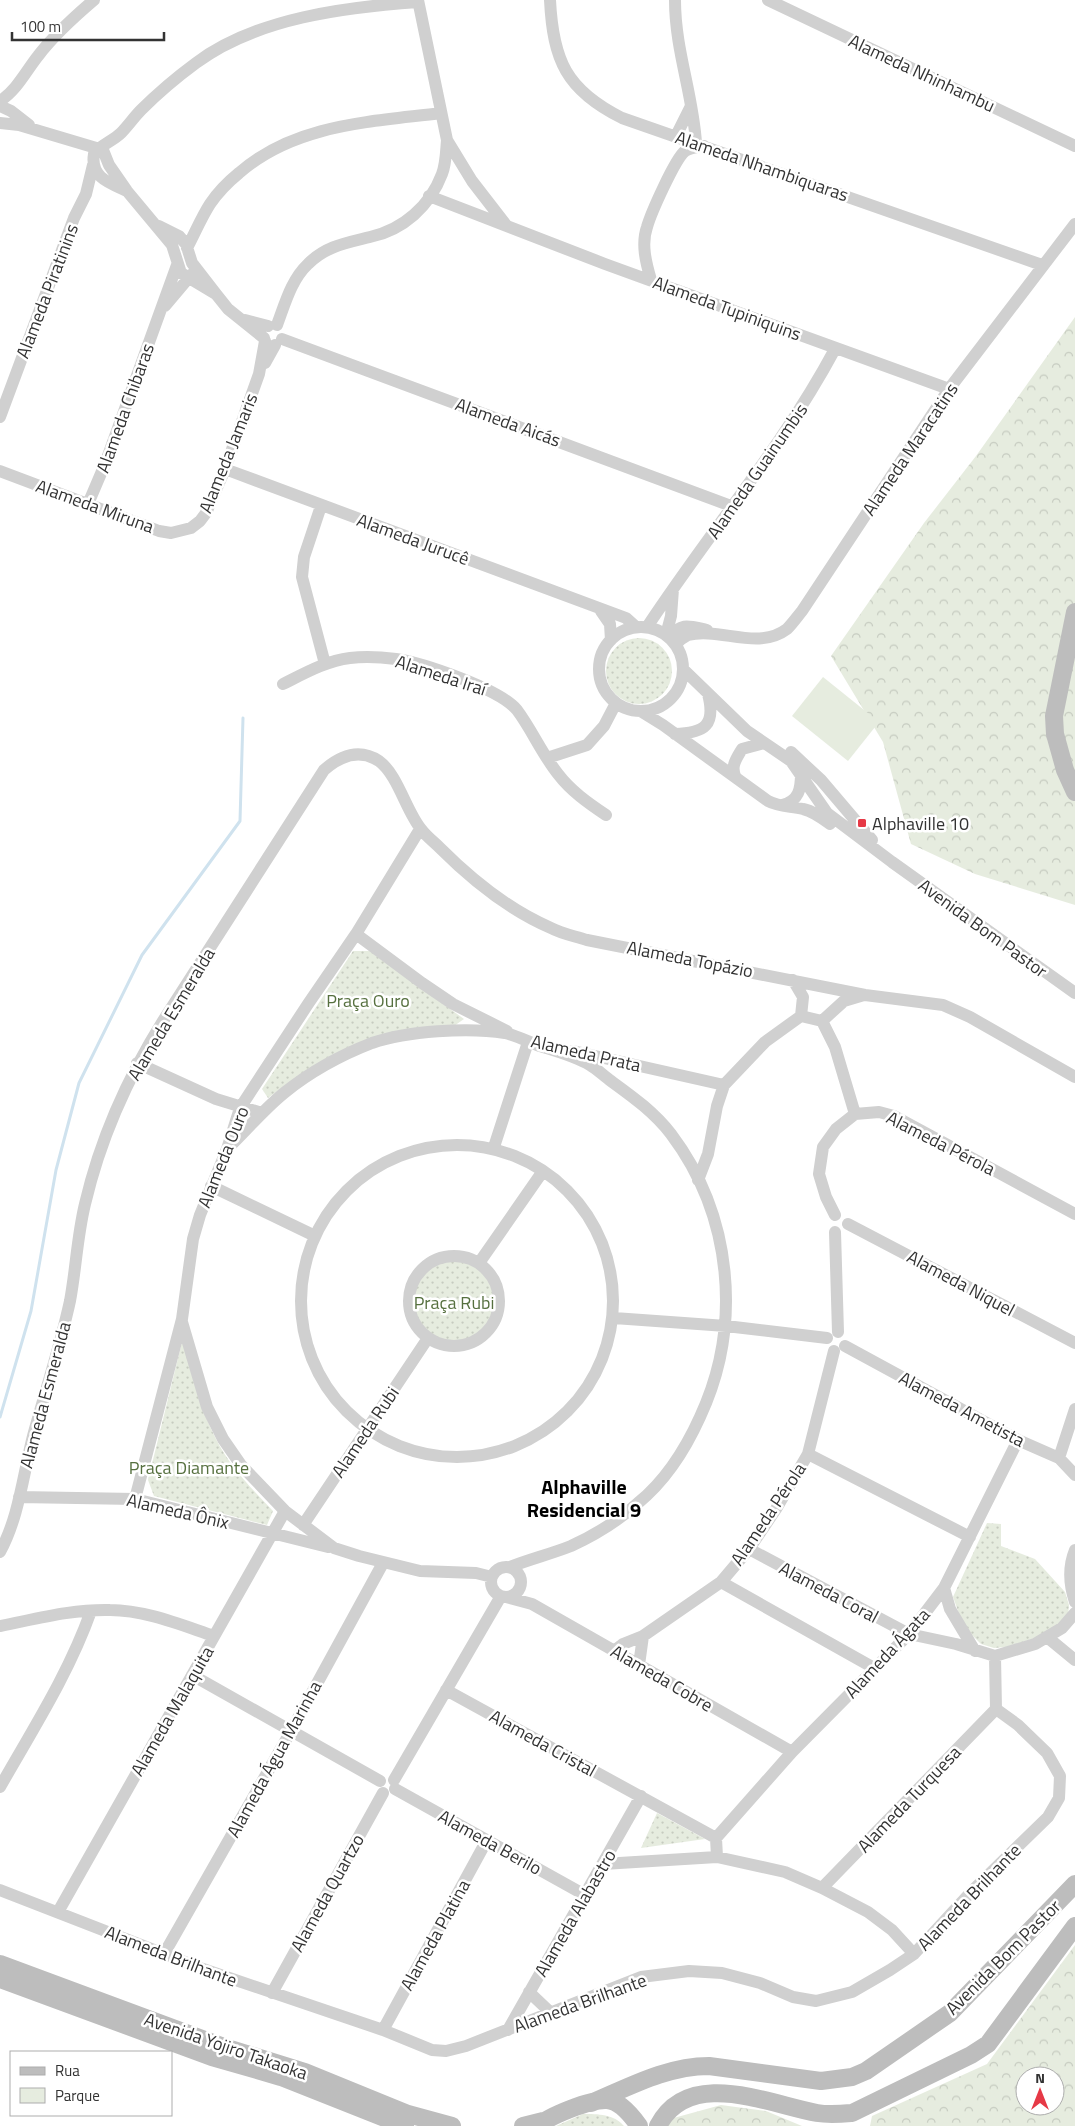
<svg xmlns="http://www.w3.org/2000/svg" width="1075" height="2126" viewBox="0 0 1075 2126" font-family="'Titillium Web',sans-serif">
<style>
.green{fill:url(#green-dots)}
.forest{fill:url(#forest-crowns);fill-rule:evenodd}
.pitch{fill:#e6ecdf}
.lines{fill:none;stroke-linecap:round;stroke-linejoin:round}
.stream{stroke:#cfe2ee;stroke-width:3}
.street{stroke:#d0d0d0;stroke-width:12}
.secondary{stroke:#bdbdbd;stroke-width:18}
.poi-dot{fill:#e63946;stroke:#fff;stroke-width:2}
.labels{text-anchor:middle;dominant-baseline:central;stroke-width:5;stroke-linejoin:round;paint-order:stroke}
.street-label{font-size:18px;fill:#333;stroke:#fff}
.poi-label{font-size:18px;fill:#333;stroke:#fff;text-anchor:start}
.park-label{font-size:18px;fill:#56703f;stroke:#fff}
.quarter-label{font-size:20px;font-weight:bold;fill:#000;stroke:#fff}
</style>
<defs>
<pattern id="green-dots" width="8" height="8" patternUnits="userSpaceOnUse" patternTransform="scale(1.25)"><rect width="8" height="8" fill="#e6ecdf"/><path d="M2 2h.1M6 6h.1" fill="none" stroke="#c6cbc0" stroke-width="1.8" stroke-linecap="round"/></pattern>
<pattern id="forest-crowns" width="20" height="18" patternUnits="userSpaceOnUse" patternTransform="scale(1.25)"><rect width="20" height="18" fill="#e6ecdf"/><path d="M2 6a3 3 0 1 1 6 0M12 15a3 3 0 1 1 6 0" fill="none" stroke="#c6cbc0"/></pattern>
</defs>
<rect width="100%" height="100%" fill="#fff"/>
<!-- green -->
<path class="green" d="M606 671a33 33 0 1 1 66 0a33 33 0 1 1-66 0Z
M353,951H370L464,1019L454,1026L401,1032L291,1081L268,1098L262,1089Z
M410 1302a44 44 0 1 1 88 0a44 44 0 1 1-88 0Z
M183,1338C192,1372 200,1408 216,1439C230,1467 252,1489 273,1511L267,1525L154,1496L148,1480Z
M987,1523L1001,1524V1546L1035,1559L1065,1592L1069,1605L1068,1617L1054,1632L1006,1647L994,1648L981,1644L970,1633L962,1622L953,1597Z
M657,1813L705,1839L641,1848Z
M583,2114C598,2114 614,2114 624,2126H556Z"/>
<!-- forest -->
<path class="forest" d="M1075,317V905L975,874L911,844L883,742L831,656L924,523L976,456Z
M1075,1945V2126H870L872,2116L987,2064ZM1025,2076H1055V2106H1025Z
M721,2105L766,2111L802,2126H667L670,2119Z"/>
<!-- pitch -->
<path class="pitch" d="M823,677L879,722L848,761L792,716Z"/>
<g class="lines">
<!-- stream -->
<path class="stream" d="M0,1417L31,1311L56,1170L79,1083L142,955L240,821L243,718"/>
<!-- street -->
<path class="street" d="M418,0L447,140L472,181L506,225
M550,0C553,60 566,90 622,118L1042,265
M675,0C675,50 693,94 696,143
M768,0L1075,146
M0,101C17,90 26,71 38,56C54,35 74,17 94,0
M0,106L11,111L29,125
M0,123L19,125L103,150L109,165L127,191L172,245L181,273L216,294
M676,136L691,106
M127,191C109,183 90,177 94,154C100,145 113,141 121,133C128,126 134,117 141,110C158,93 177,77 196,63C256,18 346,7 418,2
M429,196L605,264L949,389
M159,226L179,236L186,244L192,263L216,294L228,309L264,338
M187,248C195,233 201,218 210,204C218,192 228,182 239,173C295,124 370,122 441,113
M651,280C646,263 641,244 647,227C651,213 675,159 685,151C691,147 697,147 704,146
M165,306L192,274
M245,320L268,326
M277,325C285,304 291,280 308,264C326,246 346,243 370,237C403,230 430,206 442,174C446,164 446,151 447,140
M282,339L734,507
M265,363L275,345
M0,417L74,218L86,194L93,165
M225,469L626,618L636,627
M0,471L159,531L171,533L191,528L200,521L206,513L225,469L259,374L265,341
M88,504L105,464L177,265
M321,506L304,557L302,577L325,664
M601,611L610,624L611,640
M599 669a42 42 0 1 1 84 0a42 42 0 1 1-84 0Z
M647,627C708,534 782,448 835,349
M666,635L671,616L673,589
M669,637C682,622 689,626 707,630
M676,644C679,641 684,637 688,635C720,627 758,651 787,629C792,624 797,617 802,611L949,389L1075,224
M684,670L747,731L791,761L827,813L892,862L1075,993
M283,684C305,673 326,661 350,658C365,656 381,657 396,659C423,663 500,689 517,710C532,730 542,754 558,774C571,791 588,803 606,815
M642,712L663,725L768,801C779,807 790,806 803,809C813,811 822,818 830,824
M675,734C705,733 716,725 708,694
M791,752L821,780L872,840
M547,758L587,745L604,726L616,703
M736,778C730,767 736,759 742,749L764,743
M782,805C799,801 801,789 801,773
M356,934L422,983L453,1004L507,1031
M793,980L803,997L801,1016
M822,1021L835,1047L855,1114
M573,1051L724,1085
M137,1063L216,1099L262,1113
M301 1301a156 156 0 1 1 312 0a156 156 0 1 1-312 0Z
M494,1147L528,1042
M227,1149C246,1131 263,1110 284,1093C310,1072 341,1055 372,1043C407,1031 468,1027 505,1033C517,1036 529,1042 540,1046C556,1051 575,1056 590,1065C597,1069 604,1076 611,1081C633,1097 654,1112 671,1134C732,1215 743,1325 700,1417C686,1448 665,1481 638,1503C618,1521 595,1535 571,1546C551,1554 530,1559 510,1567
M698,1180L708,1154L717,1106L724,1085L765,1042L801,1016L822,1021L844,1001L864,995
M211,1186L313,1235
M835,1215L826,1197L819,1174L823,1147L836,1129L855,1114L879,1112L894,1116L1075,1214
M848,1224L1075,1343
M835,1232L838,1332
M409 1301a45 45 0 1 1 90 0a45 45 0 1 1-90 0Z
M479,1263L543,1171
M614,1318L726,1326L827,1338
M182,1322L207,1407L223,1439L241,1465L285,1511L334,1548L359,1556L420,1571L476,1573L492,1577
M845,1346L1018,1440L1059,1458L1075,1475
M808,1454L970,1537
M1059,1458L1075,1409
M19,1497L135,1499L328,1547
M135,1499L182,1319L193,1239L200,1215L227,1149L240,1108L308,1004L356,934L420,829
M303,1525L428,1338
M749,1549L909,1634L956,1644L995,1656L1035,1644L1062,1628L1075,1613
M1075,1550C1068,1567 1069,1584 1075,1602
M0,1552C19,1517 23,1475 33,1436C45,1392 60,1347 70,1301C76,1269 77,1237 85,1204C100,1140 128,1077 163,1021L324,770C340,756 359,748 379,761C398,775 406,811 421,829C426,836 434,842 440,848C472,880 509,910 551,928C562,934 575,936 587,940L865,995L943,1005L970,1017L1075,1077
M491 1582a15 15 0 1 1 30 0a15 15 0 1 1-30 0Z
M721,1582L874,1668
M944,1588L950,1609L975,1651
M506,1597L532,1604L792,1752
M0,1626C36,1619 73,1609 110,1610C145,1610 181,1625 214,1636
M1047,1637L1075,1660
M614,1651L623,1644L643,1636L721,1582L749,1549L776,1509L808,1454L834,1351
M639,1665L643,1636
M192,1675L380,1781
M446,1690L716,1838L717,1857
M394,1780L501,1596
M0,1787C33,1729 69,1673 91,1611
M395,1789L585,1895
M716,1838L792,1752L909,1634L944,1588L1018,1440
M603,1864L717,1857L785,1872L822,1888L868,1912L892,1930L914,1954
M822,1888L996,1709
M0,1890L203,1969L383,2030L432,2050L446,2051L466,2046L641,1977L689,1971L722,1973L760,1983L793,1997L816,2001L852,1992L890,1970L914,1954L972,1891L1048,1817L1059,1798L1060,1776L1047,1753L1018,1725L996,1709L995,1656
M58,1912L285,1511
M164,1954L291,1731L383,1563
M529,1992L550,2012
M272,1993L383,1793
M383,2030L487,1840
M508,2030L641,1796"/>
<!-- secondary -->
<path class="secondary" d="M1075,612L1054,716L1055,734L1065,770L1075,792
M0,1964L221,2046L305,2072L408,2114L452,2126
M0,1979L212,2057L281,2077L405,2126
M591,2103C629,2087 667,2066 709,2066L821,2081L852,2077L866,2071L950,2013L1075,1884
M523,2126L543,2121
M538,2126C549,2116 591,2099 607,2100C620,2101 632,2116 639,2126
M658,2126C689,2067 768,2104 817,2113C829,2115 840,2114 852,2113L971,2055L988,2044L1075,1926"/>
</g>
<!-- markers -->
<rect class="poi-dot" x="857" y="818" width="10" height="10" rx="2.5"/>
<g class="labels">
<!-- street labels -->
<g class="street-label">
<text transform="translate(922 73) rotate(25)">Alameda Nhinhambu</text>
<text transform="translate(762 166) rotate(19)">Alameda Nhambiquaras</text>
<text transform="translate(47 291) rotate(-69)">Alameda Piratinins</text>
<text transform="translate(727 308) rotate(20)">Alameda Tupiniquins</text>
<text transform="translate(125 408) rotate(-70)">Alameda Chibaras</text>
<text transform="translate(508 422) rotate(20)">Alameda Aicás</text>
<text transform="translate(910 449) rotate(-56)">Alameda Maracatins</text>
<text transform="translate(228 453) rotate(-68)">Alameda Jamaris</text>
<text transform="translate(757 471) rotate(-55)">Alameda Guainumbis</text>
<text transform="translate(95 506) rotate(20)">Alameda Miruna</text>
<text transform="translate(413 539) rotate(20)">Alameda Jurucê</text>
<text transform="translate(441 675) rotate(18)">Alameda Iraí</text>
<text transform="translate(983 928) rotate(36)">Avenida Bom Pastor</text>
<text transform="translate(690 959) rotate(11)">Alameda Topázio</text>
<text transform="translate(171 1014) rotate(-59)">Alameda Esmeralda</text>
<text transform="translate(586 1053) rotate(13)">Alameda Prata</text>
<text transform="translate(941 1143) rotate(27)">Alameda Pérola</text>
<text transform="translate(223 1157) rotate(-68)">Alameda Ouro</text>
<text transform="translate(961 1283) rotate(28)">Alameda Niquel</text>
<text transform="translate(45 1395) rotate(-75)">Alameda Esmeralda</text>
<text transform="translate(962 1409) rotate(28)">Alameda Ametista</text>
<text transform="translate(365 1432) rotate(-56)">Alameda Rubi</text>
<text transform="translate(178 1511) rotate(13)">Alameda Ônix</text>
<text transform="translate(768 1514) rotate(-56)">Alameda Pérola</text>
<text transform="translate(829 1592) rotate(28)">Alameda Coral</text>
<text transform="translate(887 1653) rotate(-47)">Alameda Ágata</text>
<text transform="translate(662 1678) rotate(30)">Alameda Cobre</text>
<text transform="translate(172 1711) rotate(-60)">Alameda Malaquita</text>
<text transform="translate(543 1743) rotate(29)">Alameda Cristal</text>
<text transform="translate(274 1759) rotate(-61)">Alameda Água Marinha</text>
<text transform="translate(909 1799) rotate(-46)">Alameda Turquesa</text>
<text transform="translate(490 1842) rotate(29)">Alameda Berilo</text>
<text transform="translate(327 1893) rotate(-61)">Alameda Quartzo</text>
<text transform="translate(969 1897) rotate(-46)">Alameda Brilhante</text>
<text transform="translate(575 1913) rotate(-60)">Alameda Alabastro</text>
<text transform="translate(435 1935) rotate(-61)">Alameda Platina</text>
<text transform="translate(171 1956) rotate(21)">Alameda Brilhante</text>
<text transform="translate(1003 1957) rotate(-45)">Avenida Bom Pastor</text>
<text transform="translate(580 2003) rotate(-20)">Alameda Brilhante</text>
<text transform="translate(226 2046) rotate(19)">Avenida Yojiro Takaoka</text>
</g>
<!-- poi labels -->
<g class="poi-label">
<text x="872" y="823">Alphaville 10</text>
</g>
<!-- park labels -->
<g class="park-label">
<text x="368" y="1000">Praça Ouro</text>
<text x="454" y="1302">Praça Rubi</text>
<text x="189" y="1467">Praça Diamante</text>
</g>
<!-- quarter labels -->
<g class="quarter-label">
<text x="584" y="1486">Alphaville<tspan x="584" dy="23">Residencial 9</tspan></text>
</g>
</g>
<!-- legend -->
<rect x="10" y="2051" width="162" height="65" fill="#ffffff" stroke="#adadad"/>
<rect x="20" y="2067" width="25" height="8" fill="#bdbdbd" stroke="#adadad"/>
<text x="55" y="2076" font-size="15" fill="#333333">Rua</text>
<rect x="20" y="2088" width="25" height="15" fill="#e6ecdf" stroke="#adadad"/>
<text x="55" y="2101" font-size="15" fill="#333333">Parque</text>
<!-- north arrow -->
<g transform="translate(1040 2091)"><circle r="24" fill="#ffffff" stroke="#adadad"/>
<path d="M0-4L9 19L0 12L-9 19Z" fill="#e63946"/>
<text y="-8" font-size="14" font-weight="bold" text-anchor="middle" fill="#333333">N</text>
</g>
<!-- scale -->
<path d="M12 32v8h152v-8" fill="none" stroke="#333333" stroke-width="2.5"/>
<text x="20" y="32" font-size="15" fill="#333333" stroke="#ffffff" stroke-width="4" paint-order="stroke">100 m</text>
</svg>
